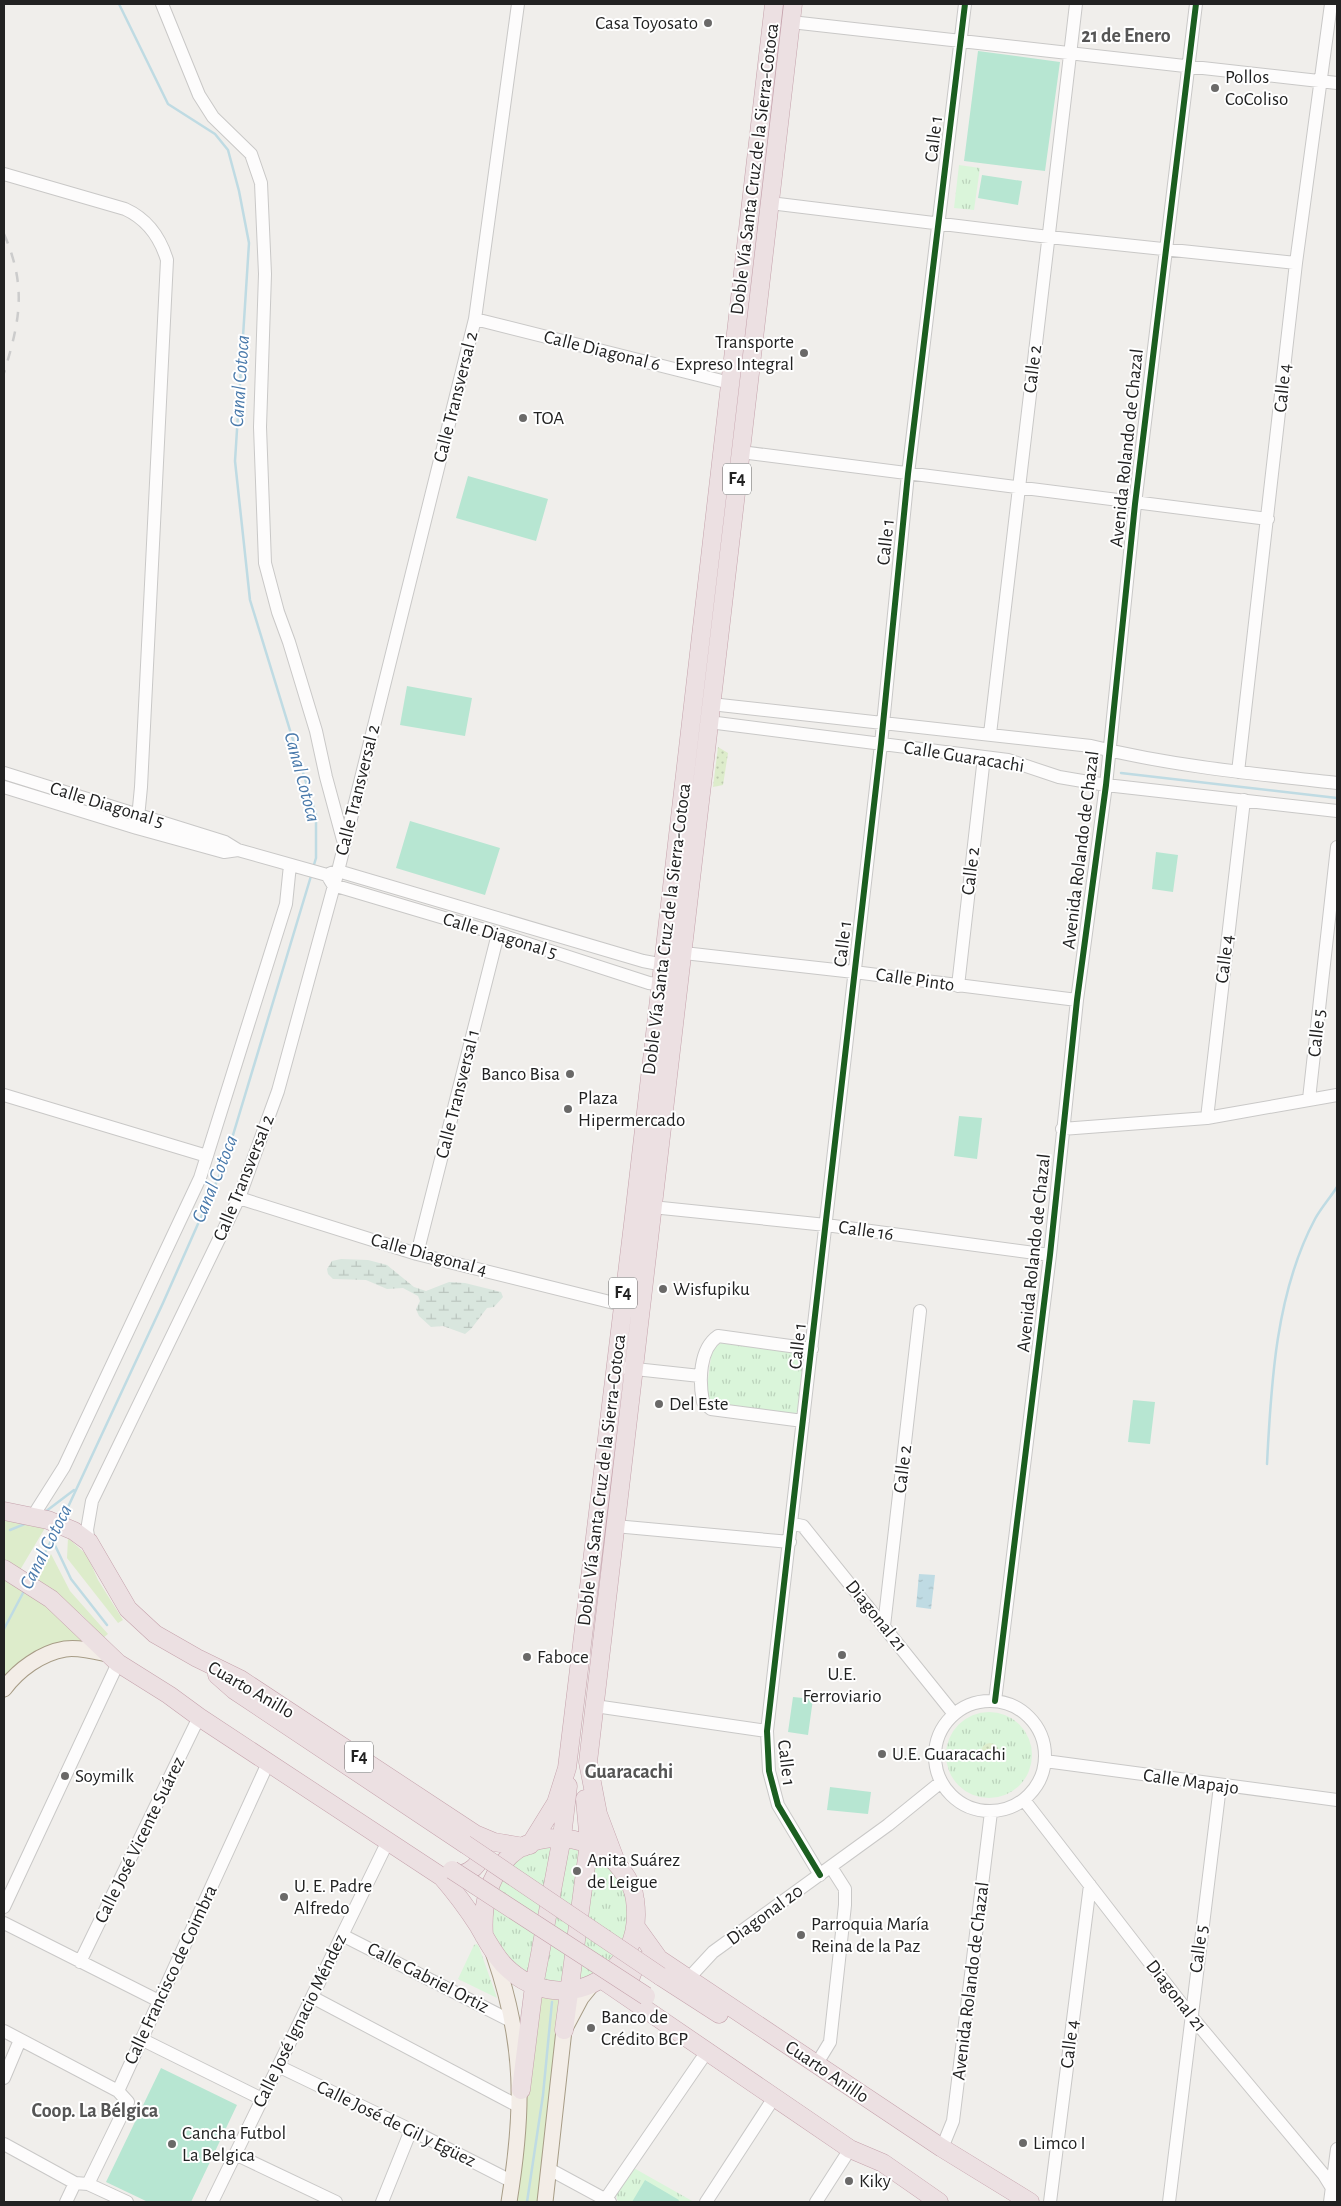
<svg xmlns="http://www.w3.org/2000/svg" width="1341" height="2206" viewBox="0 0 1341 2206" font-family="'Alegreya Sans',sans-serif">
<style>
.grass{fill:#ddeccb}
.wetland{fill:url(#wetland-marsh)}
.park{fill:url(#park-tufts)}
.garden{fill:url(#garden-dots)}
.pitch{fill:#b7e6d2}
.water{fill:url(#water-ripples)}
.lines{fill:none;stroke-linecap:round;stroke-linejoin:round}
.stream{stroke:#bfdbe3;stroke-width:2.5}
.minor-casing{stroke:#c9c8c7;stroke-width:14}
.major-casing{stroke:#a79c86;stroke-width:17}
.highway-casing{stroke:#c5a2ac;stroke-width:19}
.minor{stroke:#fdfcfc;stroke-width:12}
.major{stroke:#f3ede7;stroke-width:15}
.highway{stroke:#ece0e2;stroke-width:18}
.rail{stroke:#ccc;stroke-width:2.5;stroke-dasharray:10 10;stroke-linecap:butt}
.highway-bridge-casing{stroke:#c5a2ac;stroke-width:19;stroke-linecap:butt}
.highway-bridge{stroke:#ece0e2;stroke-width:18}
.cycleway-casing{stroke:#fff;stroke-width:9}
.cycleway{stroke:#1b5e20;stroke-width:6}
.poi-dot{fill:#6a6968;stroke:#fff;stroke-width:2}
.labels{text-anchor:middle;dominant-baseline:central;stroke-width:4;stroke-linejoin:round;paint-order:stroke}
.shield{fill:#fff;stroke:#646464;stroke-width:1}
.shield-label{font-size:18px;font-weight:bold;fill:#222}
.poi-label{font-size:19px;fill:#222;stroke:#fff;text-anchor:start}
.street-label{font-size:19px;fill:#222;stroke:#fff}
.neighbourhood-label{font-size:20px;font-weight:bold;fill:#555;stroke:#fff}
.water-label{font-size:20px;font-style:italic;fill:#4a7aab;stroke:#fff}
</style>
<defs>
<pattern id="wetland-marsh" width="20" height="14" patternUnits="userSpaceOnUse" patternTransform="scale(1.25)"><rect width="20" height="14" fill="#d9e6de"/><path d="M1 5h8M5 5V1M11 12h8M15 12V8" fill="none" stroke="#bac5be"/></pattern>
<pattern id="park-tufts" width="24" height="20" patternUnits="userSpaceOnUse" patternTransform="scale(1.25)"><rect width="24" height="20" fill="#daf5da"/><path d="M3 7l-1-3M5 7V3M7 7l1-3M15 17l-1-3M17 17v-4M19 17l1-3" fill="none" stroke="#bbd2bb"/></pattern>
<pattern id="garden-dots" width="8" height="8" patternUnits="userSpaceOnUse" patternTransform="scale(1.25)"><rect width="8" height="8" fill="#ddeccb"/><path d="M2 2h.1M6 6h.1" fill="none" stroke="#bdcaae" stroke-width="1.8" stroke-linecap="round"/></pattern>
<pattern id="water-ripples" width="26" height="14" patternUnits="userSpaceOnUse" patternTransform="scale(1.25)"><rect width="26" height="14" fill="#bfdbe3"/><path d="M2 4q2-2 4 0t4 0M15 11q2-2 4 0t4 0" fill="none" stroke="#a4bcc2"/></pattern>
</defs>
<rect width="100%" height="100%" fill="#f0eeeb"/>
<!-- grass -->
<path class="grass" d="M4,1519L45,1528L20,1570L4,1561Z
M68,1538L87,1555L98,1580L123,1620L118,1623L67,1558Z
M51,1554L70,1591L108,1634L103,1638L82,1615L37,1582Z
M4,1576L39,1599L89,1643C54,1638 26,1650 4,1677Z
M538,1995L560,1999L543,2146L540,2202H517L526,2094Z"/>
<!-- wetland -->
<path class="wetland" d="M341,1259L368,1260L387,1265L414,1287L426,1291L449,1282L465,1283L501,1292L503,1297L494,1307L487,1308L471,1329L465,1334L443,1326L431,1327L419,1316L416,1309L420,1301L418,1296L403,1288L387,1289L366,1280L333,1279L328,1274L327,1269L332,1261Z"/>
<!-- park -->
<path class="park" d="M959,165L980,168L974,210L954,208Z
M721,1343L800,1353L804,1357L800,1410L793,1415L712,1404L706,1395L712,1349Z
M946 1755a43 43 0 1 1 86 0a43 43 0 1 1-86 0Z
M556,1847L530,1975C518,1966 508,1959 500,1946C484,1923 490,1884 510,1865C523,1853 540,1848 556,1847Z
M568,1847L584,1850L561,1984L540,1980Z
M594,1855C602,1862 612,1868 618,1876C640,1906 628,1949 599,1971C593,1976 583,1978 575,1981Z
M477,1944L479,1947L497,1998L458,1979L474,1945Z
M632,2167L694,2202H620L617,2200L616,2193Z"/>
<!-- garden -->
<path class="garden" d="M718,747L728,753L723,785L713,787Z
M981 1752a9 9 0 1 1 18 0a9 9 0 1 1-18 0Z"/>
<!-- pitch -->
<path class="pitch" d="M978,51L1060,62L1045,171L964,161Z
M982,175L1022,181L1018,205L978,198Z
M468,476L548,499L536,541L456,518Z
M407,686L472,698L465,736L400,725Z
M410,821L500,848L485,895L396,868Z
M1156,852L1178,855L1173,892L1152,889Z
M959,1116L982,1118L977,1159L954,1156Z
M1133,1400L1155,1402L1150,1444L1128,1442Z
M793,1697L813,1699L808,1735L788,1732Z
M830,1787L871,1792L868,1814L827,1810Z
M161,2068L237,2105L191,2202H148L106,2182Z
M645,2180L679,2200L678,2202H632Z"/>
<!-- water -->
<path class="water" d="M919,1574L935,1575L931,1609L916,1607Z"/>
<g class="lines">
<!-- stream -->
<path class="stream" d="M119,4L168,104L215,134L228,150L239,191L249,243L235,461L250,600L316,815V858L313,868
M1121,773L1337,798
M1267,1464C1271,1383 1276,1292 1315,1219C1321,1208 1330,1198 1337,1187
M45,1512L74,1490
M62,1520L163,1303L224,1165L311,876
M10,1530L27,1523
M52,1539L71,1579L107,1625
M31,1580L56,1531
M4,1629L24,1591
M527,2202L543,2095L552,2002"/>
<defs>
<path id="minor" d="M162,4L199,95L213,117L251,154L261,183L265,274L260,427L265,563L278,612L289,642L316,731L326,777L343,840
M791,22L1337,83
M4,174L125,209C147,219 160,237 167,260L141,787L137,828
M770,203L1049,237L1296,263
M475,319L730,383
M741,452L1268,519
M711,704L1091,746C1172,766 1255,774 1337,783
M709,722L1008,760L1059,777L1106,785L1337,811
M990,734L1076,4
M1238,772L1296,263L1331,4
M4,773L225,842L238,850L327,875L333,885L498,934L649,983L678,987
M4,787L137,828L224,852L238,850
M331,873L338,871L643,961L680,968
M675,952L854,972L1077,1000
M958,986L984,757
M4,1095L207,1156
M1309,1099L1337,847
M1207,1118L1244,800
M1062,1129L1207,1118L1337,1095
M239,1198L417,1254L622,1305
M652,1207L826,1225L1050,1255
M417,1254L498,934
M626,1368L700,1376
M803,1421L711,1409L703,1402C699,1381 699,1349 718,1336L812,1349
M33,1516L64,1467L200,1178L286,904L290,865
M793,1524L803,1526L954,1714
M615,1526L790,1542
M89,1542L87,1530L92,1501L239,1198L278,1091L338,871L475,319L518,4
M884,1626L920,1311
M935 1756a55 55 0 1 1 110 0a55 55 0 1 1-110 0Z
M995,1701L1050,1255L1077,1000L1106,785L1135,504L1196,4
M595,1706L767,1731
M1045,1761L1337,1800
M1024,1800L1191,2016L1324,2175L1332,2188
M820,1875L778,1805L769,1771L767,1731L881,744L908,474L965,4
M4,1907L118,1663
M4,1923L159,2001
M342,1935L513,2022
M80,1962L199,1717
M688,1979L713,1952L888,1825L941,1782
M312,1997L520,2107
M4,2031L118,2091
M141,2039L262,2099
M816,2065L830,2042L845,1905V1889L831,1867
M278,2066L411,2130L513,2182
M4,2078L20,2040
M4,2144L75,2183L88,2184L127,2202
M942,2148L953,2121L991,1812
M235,2154L336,2202
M549,2169L610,2202
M88,2184L128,2102L118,2091L268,1763
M605,2200L708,2050
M66,2202L75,2183
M212,2202L388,1841
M382,2202L411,2130
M706,2202L775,2096
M816,2202L850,2149
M1050,2202L1090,1885
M1169,2202L1220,1786
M1330,2202L1337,2149"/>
<path id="major" d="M4,1689C18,1670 41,1653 65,1649C78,1647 94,1651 107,1654
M494,1955C525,2044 524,2110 509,2202
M545,2202L564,2030L581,1998L594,1982"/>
<path id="highway" d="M4,1511L48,1520L74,1531L89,1542L128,1609L155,1634L197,1658L240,1679L475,1834L494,1842L524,1847
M4,1569L51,1599L118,1663L169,1695L199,1717L442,1877C455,1892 467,1908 478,1925C486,1939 494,1955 505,1966C534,1995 576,1999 608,1974C631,1955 639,1929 635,1900C634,1889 627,1877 621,1869C594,1834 536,1825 505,1861C487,1882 482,1909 484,1936
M217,1675L234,1690L465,1844
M530,1845L556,1803L567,1768L634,1216L774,4
M616,1862L598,1814L588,1762L793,4
M447,1876C469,1876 486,1865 480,1841
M636,1927L659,1959L942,2148L1030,2202
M660,1976L719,2014
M601,1979L850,2149L883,2163L939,2202
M633,1998C625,1980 633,1960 654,1958
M564,2030L589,1843L585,1799
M521,2090L534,1986L562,1837L568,1786"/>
</defs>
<!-- minor casing -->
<use href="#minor" class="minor-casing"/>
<!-- major casing -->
<use href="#major" class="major-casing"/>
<!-- highway casing -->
<use href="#highway" class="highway-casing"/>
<!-- minor -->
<use href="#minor" class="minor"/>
<!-- major -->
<use href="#major" class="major"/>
<!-- highway -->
<use href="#highway" class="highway"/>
<!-- rail -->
<path class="rail" d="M4,234C27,287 20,320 4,373"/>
<defs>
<path id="highway-bridge" d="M465,1844L660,1976
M452,1870L646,1996"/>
</defs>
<!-- highway-bridge casing -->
<use href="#highway-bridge" class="highway-bridge-casing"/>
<!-- highway-bridge -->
<use href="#highway-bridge" class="highway-bridge"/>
<defs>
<path id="cycleway" d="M995,1701L1050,1255L1077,1000L1106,785L1135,504L1196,4
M820,1875L778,1805L769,1771L767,1731L881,744L908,474L965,4"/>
</defs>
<!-- cycleway casing -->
<use href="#cycleway" class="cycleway-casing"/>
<!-- cycleway -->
<use href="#cycleway" class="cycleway"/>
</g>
<!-- markers -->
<g class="poi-dot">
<circle cx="708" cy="23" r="5"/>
<circle cx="1215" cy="88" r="5"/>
<circle cx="804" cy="353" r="5"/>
<circle cx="523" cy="418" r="5"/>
<circle cx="570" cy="1074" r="5"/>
<circle cx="568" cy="1109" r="5"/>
<circle cx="663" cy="1289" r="5"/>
<circle cx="659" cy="1404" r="5"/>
<circle cx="842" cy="1655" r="5"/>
<circle cx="527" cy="1657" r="5"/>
<circle cx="882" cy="1754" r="5"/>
<circle cx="65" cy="1776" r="5"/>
<circle cx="577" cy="1871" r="5"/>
<circle cx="284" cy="1897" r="5"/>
<circle cx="801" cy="1935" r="5"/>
<circle cx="591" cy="2028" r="5"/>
<circle cx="1023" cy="2143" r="5"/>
<circle cx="172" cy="2144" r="5"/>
<circle cx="849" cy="2181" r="5"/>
</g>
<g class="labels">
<!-- shield labels -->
<g class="shield">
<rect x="723" y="463.5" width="28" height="31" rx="4"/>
<rect x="609" y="1277.5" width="28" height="31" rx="4"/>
<rect x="345" y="1741.5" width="28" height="31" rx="4"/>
</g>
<g class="shield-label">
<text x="737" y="479">F4</text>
<text x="623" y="1293">F4</text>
<text x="359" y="1757">F4</text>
</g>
<!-- poi labels -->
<g class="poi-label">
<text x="698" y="23" text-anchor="end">Casa Toyosato</text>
<text x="1225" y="77">Pollos<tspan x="1225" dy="22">CoColiso</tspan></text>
<text x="794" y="342" text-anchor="end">Transporte<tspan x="794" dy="22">Expreso Integral</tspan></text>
<text x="533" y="418">TOA</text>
<text x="560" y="1074" text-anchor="end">Banco Bisa</text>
<text x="578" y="1098">Plaza<tspan x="578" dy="22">Hipermercado</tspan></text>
<text x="673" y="1289">Wisfupiku</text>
<text x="669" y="1404">Del Este</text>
<text x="537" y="1657">Faboce</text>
<text x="842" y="1674" text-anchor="middle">U.E.<tspan x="842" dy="22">Ferroviario</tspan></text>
<text x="892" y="1754">U.E. Guaracachi</text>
<text x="75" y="1776">Soymilk</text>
<text x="587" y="1860">Anita Suárez<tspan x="587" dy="22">de Leigue</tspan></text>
<text x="294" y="1886">U. E. Padre<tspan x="294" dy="22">Alfredo</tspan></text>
<text x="811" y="1924">Parroquia María<tspan x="811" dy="22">Reina de la Paz</tspan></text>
<text x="601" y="2017">Banco de<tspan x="601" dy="22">Crédito BCP</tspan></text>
<text x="182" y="2133">Cancha Futbol<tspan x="182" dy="22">La Belgica</tspan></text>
<text x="1033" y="2143">Limco I</text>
<text x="859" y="2181">Kiky</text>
</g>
<!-- street labels -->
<g class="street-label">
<text transform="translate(934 139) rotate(-83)">Calle 1</text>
<text transform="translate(755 169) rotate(-83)">Doble Vía Santa Cruz de la Sierra-Cotoca</text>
<text transform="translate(602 351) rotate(14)">Calle Diagonal 6</text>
<text transform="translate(1033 369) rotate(-83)">Calle 2</text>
<text transform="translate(1283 388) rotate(-84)">Calle 4</text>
<text transform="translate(456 397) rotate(-76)">Calle Transversal 2</text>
<text transform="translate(1127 448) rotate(-84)">Avenida Rolando de Chazal</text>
<text transform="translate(886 542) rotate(-84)">Calle 1</text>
<text transform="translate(964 757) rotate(9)">Calle Guaracachi</text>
<text transform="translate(358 790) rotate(-76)">Calle Transversal 2</text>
<text transform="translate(107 805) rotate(17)">Calle Diagonal 5</text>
<text transform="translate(1081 850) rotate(-83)">Avenida Rolando de Chazal</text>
<text transform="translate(971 871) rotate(-83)">Calle 2</text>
<text transform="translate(667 929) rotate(-83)">Doble Vía Santa Cruz de la Sierra-Cotoca</text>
<text transform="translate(500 936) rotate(17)">Calle Diagonal 5</text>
<text transform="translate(843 944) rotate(-83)">Calle 1</text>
<text transform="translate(1225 959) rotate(-83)">Calle 4</text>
<text transform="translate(915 980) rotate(8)">Calle Pinto</text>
<text transform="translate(1317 1033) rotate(-84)">Calle 5</text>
<text transform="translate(458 1094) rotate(-76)">Calle Transversal 1</text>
<text transform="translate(244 1178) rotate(-68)">Calle Transversal 2</text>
<text transform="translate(866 1231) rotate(8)">Calle 16</text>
<text transform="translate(1034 1253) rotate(-84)">Avenida Rolando de Chazal</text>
<text transform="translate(429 1255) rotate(15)">Calle Diagonal 4</text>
<text transform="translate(798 1346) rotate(-84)">Calle 1</text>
<text transform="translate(903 1469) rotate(-83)">Calle 2</text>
<text transform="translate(602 1480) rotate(-83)">Doble Vía Santa Cruz de la Sierra-Cotoca</text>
<text transform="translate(876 1616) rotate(51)">Diagonal 21</text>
<text transform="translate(251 1690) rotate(30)">Cuarto Anillo</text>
<text transform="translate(786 1763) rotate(83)">Calle 1</text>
<text transform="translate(1191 1782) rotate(8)">Calle Mapajo</text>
<text transform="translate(140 1840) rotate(-64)">Calle José Vicente Suárez</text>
<text transform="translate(765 1915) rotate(-36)">Diagonal 20</text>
<text transform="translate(1199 1949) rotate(-83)">Calle 5</text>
<text transform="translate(171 1975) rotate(-65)">Calle Francisco de Coimbra</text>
<text transform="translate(428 1978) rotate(27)">Calle Gabriel Ortiz</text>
<text transform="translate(971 1981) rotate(-83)">Avenida Rolando de Chazal</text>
<text transform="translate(1176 1996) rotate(52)">Diagonal 21</text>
<text transform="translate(300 2021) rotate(-64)">Calle José Ignacio Méndez</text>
<text transform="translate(1070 2044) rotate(-83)">Calle 4</text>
<text transform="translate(827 2072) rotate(34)">Cuarto Anillo</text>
<text transform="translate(396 2124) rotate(26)">Calle José de Gil y Egüez</text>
</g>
<!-- neighbourhood labels -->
<g class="neighbourhood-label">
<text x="1126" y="36">21 de Enero</text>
<text x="629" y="1772">Guaracachi</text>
<text x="95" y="2111">Coop. La Bélgica</text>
</g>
<!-- water labels -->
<g class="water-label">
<text transform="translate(240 381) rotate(-86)">Canal Cotoca</text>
<text transform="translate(302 777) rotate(75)">Canal Cotoca</text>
<text transform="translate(215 1179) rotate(-68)">Canal Cotoca</text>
<text transform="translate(46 1547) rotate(-63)">Canal Cotoca</text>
</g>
</g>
<!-- border -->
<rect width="1341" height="2206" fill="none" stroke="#222222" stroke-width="10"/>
</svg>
